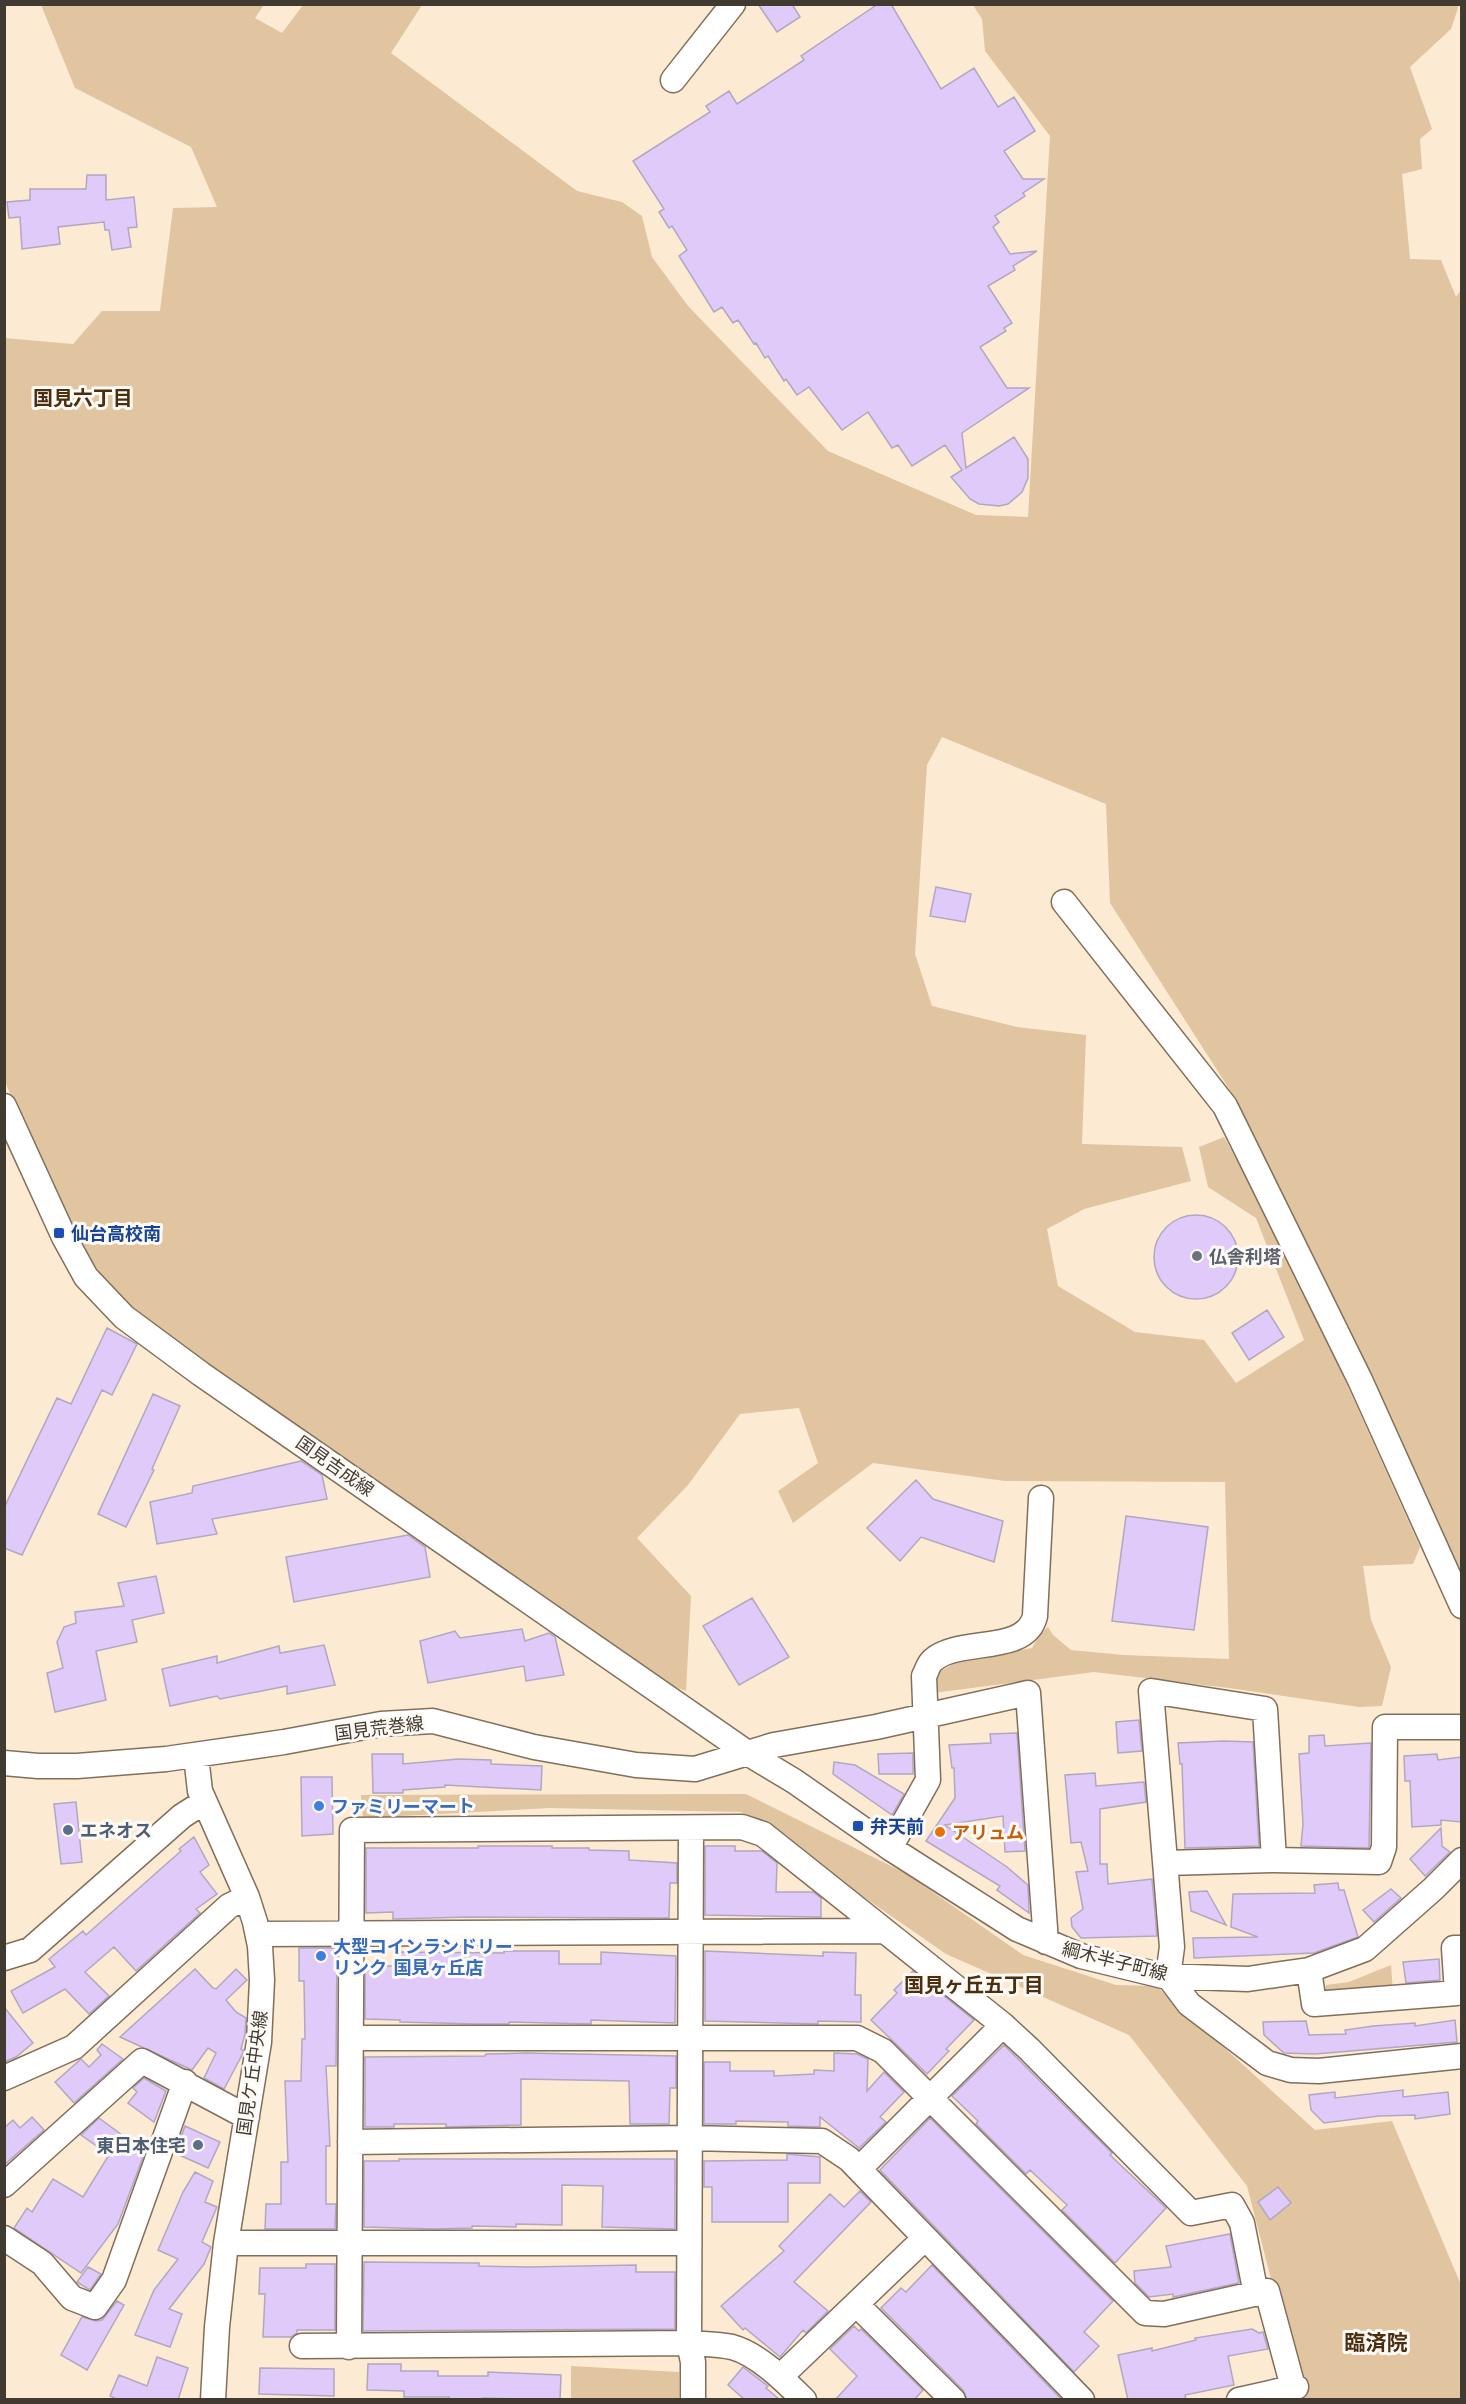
<svg xmlns="http://www.w3.org/2000/svg" width="1466" height="2404" viewBox="0 0 1466 2404" font-family="'DejaVu Sans','Noto Sans JP',sans-serif">
<style>
.green{fill:#e1c4a0}
.building{fill:#dfcaf9;stroke:#b1a7c0;stroke-width:1.5}
.lines{fill:none;stroke-linecap:round;stroke-linejoin:round}
.minor-casing{stroke:#816f5b;stroke-width:27}
.minor{stroke:#fff;stroke-width:24}
.transit-dot{fill:#1a4fb4;stroke:#fdf9f5;stroke-width:2}
.worship-dot{fill:#6b7280;stroke:#fdf9f5;stroke-width:2}
.shop-dot{fill:#3f7fe0;stroke:#fdf9f5;stroke-width:2}
.service-dot{fill:#5c6f8a;stroke:#fdf9f5;stroke-width:2}
.food-dot{fill:#e8710a;stroke:#fdf9f5;stroke-width:2}
.labels{text-anchor:middle;dominant-baseline:central;stroke-width:6;stroke-linejoin:round;paint-order:stroke}
.transit-label{font-size:18px;font-weight:bold;fill:#164399;stroke:#fdf9f5;text-anchor:start}
.worship-label{font-size:18px;font-weight:bold;fill:#5b616d;stroke:#fdf9f5;text-anchor:start}
.street-label{font-size:18px;fill:#413a31;stroke:#fdf9f5}
.shop-label{font-size:18px;font-weight:bold;fill:#366cbe;stroke:#fdf9f5;text-anchor:start}
.service-label{font-size:18px;font-weight:bold;fill:#4e5e75;stroke:#fdf9f5;text-anchor:start}
.food-label{font-size:18px;font-weight:bold;fill:#c56008;stroke:#fdf9f5;text-anchor:start}
.neighbourhood-label{font-size:20px;font-weight:bold;fill:#4a2e0f;stroke:#fdf9f5}
.quarter-label{font-size:21px;font-weight:bold;fill:#4a2e0f;stroke:#fdf9f5}
</style>
<rect width="100%" height="100%" fill="#fdead2"/>
<!-- green -->
<path class="green" d="M41,5H264L255,18L282,33L303,5H422L391,53L577,191L622,202L642,216L652,257L688,306L828,451L976,515L1028,517L1050,136L985,51L982,19L973,5H1459L1451,29L1410,67L1432,129L1420,139L1422,169L1402,174L1410,259L1441,260L1456,297L1462,289L1461,1576L1235,1098L1110,903L1106,804L942,737L927,765L915,954L932,1006L1017,1027L1086,1035L1082,1144L1182,1147L1191,1181L1084,1209L1047,1229L1058,1286L1135,1332L1204,1340L1236,1383L1304,1340L1256,1218L1208,1187L1199,1147L1224,1137L1280,1236L1420,1547L1413,1564L1363,1566L1371,1620L1391,1667L1382,1706L1359,1707L1229,1688L1094,1672L933,1693L937,1673L957,1662L1032,1648L1040,1634L1048,1627L1053,1635L1071,1650L1123,1655L1229,1659L1225,1482L1005,1481L873,1463L793,1523L778,1491L818,1463L799,1408L740,1414L688,1485L637,1538L691,1596L686,1691L664,1683L134,1312L85,1260L5,1082L4,338L73,344L102,311H160L173,208L217,207L191,147L75,88Z
M746,1794L907,1874L1023,1955L1116,1985L1156,1986L1315,2130L1392,2121L1461,2285V2399H1302L1247,2186L1129,2035L946,1954L741,1812L550,1808L363,1818L361,1795Z
M1391,1965L1393,1993L1326,1998V1985L1349,1982Z
M571,2366L679,2372V2399H571Z"/>
<!-- building -->
<path class="building" d="M758,4H792L800,17L777,32Z
M878,4H891L941,89L974,68L998,107L1014,97L1035,131L1004,151L1023,179H1044L1023,193L1025,196L995,216L999,222L993,227L1010,254L1037,251L1013,266L1015,270L988,286L1012,323L1004,328L1006,331L980,347L1007,388H1029L962,433L966,468L1014,437L1028,459V478L1022,492L1008,504L999,506L979,504L970,499L951,477L962,470L945,445L912,466L898,445L892,448L868,412L842,430L809,387L797,395L786,379L784,381L768,356L765,358L756,343L754,344L738,320L733,323L722,307L714,312L679,256L687,250L672,226L669,228L659,212L664,209L633,161L710,112L706,106L729,91L737,104L804,60L801,56Z
M87,175H106V200L134,197L137,227L128,228L131,247L112,250L109,230H105L104,222L58,227L60,244L22,249L20,217L9,218L7,202L30,200V189H86Z
M936,887L971,894L965,922L930,916Z
M1154 1257a42 42 0 1 1 84 0a42 42 0 1 1-84 0Z
M1267,1310L1284,1337L1249,1360L1232,1333Z
M107,1328L137,1344L112,1395L102,1390L22,1555L4,1548V1508L57,1398L71,1404Z
M153,1394L180,1406L152,1469L154,1470L126,1527L98,1514Z
M301,1461L322,1475L327,1499L212,1519L217,1534L157,1544L150,1502L192,1493L193,1486Z
M916,1480L933,1499L1003,1521L994,1562L921,1537L900,1561L867,1528Z
M1126,1516L1208,1527L1194,1630L1112,1621Z
M408,1535L425,1547L430,1577L294,1602L286,1557Z
M156,1576L164,1613L132,1620L137,1642L96,1651L106,1700L55,1712L47,1673L63,1668L57,1642L64,1627L76,1623L75,1612L124,1606L118,1583Z
M752,1598L789,1657L739,1685L703,1626Z
M522,1629L525,1641L549,1633L555,1637L564,1675L526,1681L524,1666L428,1683L420,1641L455,1631L460,1638Z
M324,1645L335,1685L287,1694V1686L220,1699L217,1696L170,1706L162,1669L217,1656V1663L279,1646L280,1653Z
M1139,1720L1142,1751L1118,1753L1116,1722Z
M1017,1733L1025,1851L1005,1852L1003,1816L945,1825L1007,1867L1028,1885L1029,1913L997,1890L1000,1886L926,1841L955,1798L954,1768H952L949,1745L991,1743L990,1734Z
M1324,1735L1325,1746L1371,1743L1369,1848L1301,1846L1303,1824L1299,1754L1309,1753V1736Z
M1224,1741L1253,1742L1259,1846L1185,1848L1182,1764H1180L1178,1743Z
M913,1753V1774H879L878,1754Z
M372,1754H403V1764L458,1759L491,1760V1764L542,1766L541,1790L445,1785V1787L403,1790V1793H373Z
M1437,1754L1438,1760L1461,1757V1822L1441,1820V1825L1412,1827L1410,1781H1405L1404,1756Z
M834,1762L855,1765L904,1794L892,1815L833,1774Z
M1095,1773L1096,1786L1144,1782L1146,1802L1100,1809V1864H1107L1108,1884L1152,1879L1157,1936L1081,1938L1072,1927L1071,1918L1083,1909L1076,1872L1088,1871L1081,1842L1071,1843L1065,1775Z
M301,1777H332L333,1834L302,1836Z
M76,1802L82,1862L61,1864L54,1804Z
M1441,1828L1442,1846L1450,1852L1425,1876L1410,1859Z
M194,1837L209,1865L200,1872L217,1894L196,1909L200,1913L136,1971L114,1947L85,1972L109,1996L89,2014L65,1989L23,2013L11,1991L55,1967L49,1959L83,1931L86,1935L181,1851L179,1849Z
M478,1846H552V1848H589V1850L629,1851V1860L677,1863V1883H670L669,1918L469,1917L393,1919V1912L366,1913V1848H478Z
M705,1846H735V1851H762L777,1863L776,1892H813L821,1898V1917L705,1915Z
M1338,1883L1339,1890H1344L1358,1937L1314,1953L1194,1958L1193,1938L1258,1937L1231,1927L1233,1894L1315,1893L1314,1885Z
M1391,1889L1401,1898L1374,1922L1363,1910Z
M1207,1891L1226,1925L1191,1911L1189,1892Z
M299,1948H337L336,2066H326L330,2146H326V2204H336L335,2229H265L266,2204H281V2162H288L285,2081H301L302,2039H305L304,1981H299Z
M504,1951H559V1964H601V1952L676,1956L675,2023L591,2020V2024L509,2022V2024H476L400,2022V2020L365,2019V1966H399V1952L504,1953Z
M705,1951L823,1956V1952L856,1953L855,1995H861V2022L818,2021V2024L705,2021Z
M1439,1959L1440,1980L1406,1983L1403,1962Z
M195,1969L213,1988L216,1989L236,1969L247,1980L226,2000L236,2012L246,2018L245,2034L241,2049L243,2050V2053L224,2089L204,2078L216,2053L208,2048L192,2070L120,2037Z
M913,1971L974,2020L946,2049L949,2051L927,2074L871,2020L897,1993L894,1990Z
M4,2007L33,2043L16,2057L4,2062Z
M1455,2020L1457,2042L1315,2054L1284,2053L1264,2035L1263,2022L1306,2021L1309,2035L1346,2034L1345,2030L1373,2026L1415,2023V2026Z
M102,2044L123,2059L74,2103L55,2082L81,2059L89,2067L101,2055L97,2050Z
M1004,2045L1112,2153L1110,2155L1166,2208L1115,2263L1062,2210L1067,2205L1030,2170L1026,2174L976,2124L978,2121L952,2096Z
M526,2053L676,2056V2088H670L669,2124H630L629,2081L521,2079V2125L446,2127V2124H394V2127H365V2057L485,2056L486,2054Z
M834,2053L857,2054L868,2059L867,2091L884,2072L904,2092L880,2117L886,2122L859,2148L820,2117V2127L788,2126V2122L736,2121V2124H704V2062H730V2071H774V2076L814,2074V2070L834,2071Z
M144,2078L166,2091L154,2122L128,2103L137,2092L133,2088Z
M1403,2090V2097L1448,2092L1450,2114L1415,2119V2115L1379,2116L1324,2123L1311,2110L1309,2095L1335,2092V2098Z
M32,2117L44,2130L4,2165V2128L13,2120L20,2128Z
M99,2118L145,2152L118,2224L81,2273L14,2228L27,2208L32,2212L53,2179L83,2197L109,2155L81,2135Z
M930,2118L1113,2301L1084,2332L1099,2346L1074,2372L880,2170Z
M185,2126L220,2142L208,2168L175,2153Z
M787,2154L820,2157V2183H788V2222H712V2187H704V2161L787,2160Z
M399,2159H675V2229L602,2227L603,2186L562,2185V2225L516,2224V2227L472,2226V2228L434,2229L364,2227V2161H399Z
M195,2172L213,2181L205,2202L217,2207L202,2242L211,2247L204,2264L169,2309L182,2314L170,2347L135,2335L154,2290L178,2259L158,2250L183,2192Z
M1278,2187L1291,2203L1270,2220L1258,2202Z
M860,2191L871,2202L794,2282L828,2311L806,2333L803,2330L780,2357L745,2328L743,2330L721,2306L784,2251L779,2246L830,2194L844,2207Z
M1230,2234L1239,2283L1173,2297V2294L1149,2297L1135,2283L1134,2271L1171,2267L1166,2246Z
M364,2262L479,2263V2266L527,2267L636,2265V2272H675V2329L363,2331Z
M306,2264H335V2330H297V2333L291,2337H263L265,2294H259L260,2268H306Z
M932,2265L1062,2400L967,2399L963,2390L881,2308L901,2288L906,2292Z
M88,2267L101,2274L90,2290L77,2282Z
M117,2301L124,2305L87,2370L61,2355L82,2317L96,2321L102,2320Z
M854,2326L859,2331L861,2329L923,2390L914,2400H835L857,2376L830,2349Z
M1252,2329L1259,2333L1263,2332L1268,2349L1228,2356L1234,2385L1185,2395L1186,2400H1128L1118,2355L1152,2348V2351L1196,2340L1195,2338Z
M157,2357L188,2368L178,2400H118L110,2396L119,2375L147,2386Z
M368,2364H401V2371H438V2376H488V2372L561,2375L560,2400L483,2398V2400H449V2397H404V2391L367,2390Z
M743,2367L768,2386L766,2388L780,2400H745L728,2385Z
M260,2368L334,2369V2396L259,2394Z"/>
<g class="lines">
<defs>
<path id="minor" d="M673,80L733,4
M1064,902L1225,1106L1360,1380L1462,1606
M4,1106L64,1237L86,1277L124,1317L201,1374L749,1754L794,1781L890,1848L1017,1929L1081,1956L1163,1976L1248,1979L1309,1970L1365,1949L1433,1889L1462,1860
M196,1756L200,1791L247,1897L255,1922L260,1946L262,1980L259,2042L226,2243L217,2327L213,2400
M4,1763L38,1766H77L166,1759L284,1742L381,1724L433,1721L534,1747L636,1765L695,1769L774,1745L876,1727L1028,1693L1046,1942
M691,1829L689,2343L693,2362V2400
M890,1848L928,1780L924,1676C927,1671 928,1664 933,1660C959,1637 1026,1655 1035,1616L1041,1498
M1274,1860L1265,1709L1151,1691L1172,1947L1168,1976L1189,2004L1267,2063L1291,2070L1319,2071L1462,2056
M1166,1863L1274,1860L1379,1862L1384,1847L1385,1727H1462
M258,1934L884,1931
M4,1958L30,1950L182,1816L204,1802
M1309,1970L1314,2004L1457,1993L1454,1948H1462
M351,2038H857L883,2051L1145,2313L1164,2314L1267,2291L1293,2387
M4,2078L74,2047L229,1906L247,1897
M350,2142L689,2138L822,2141L849,2159L1082,2400
M859,2169L1003,2025
M4,2185L142,2061L247,2117
M4,2238L42,2263L72,2298L95,2307L114,2280L185,2082
M226,2243H689
M856,2304L953,2400
M302,2346L689,2343C703,2344 719,2344 732,2347C758,2354 785,2381 804,2400
M349,2347L352,1830L742,1827L763,1834L1003,2025L1029,2049L1191,2213L1232,2205L1242,2223L1256,2294
M781,2376L925,2238
M1239,2400L1296,2387"/>
</defs>
<!-- minor casing -->
<use href="#minor" class="minor-casing"/>
<!-- minor -->
<use href="#minor" class="minor"/>
</g>
<!-- markers -->
<g class="transit-dot">
<rect x="53" y="1227" width="12" height="12" rx="3"/>
<rect x="852" y="1820" width="12" height="12" rx="3"/>
</g>
<circle class="worship-dot" cx="1197" cy="1256" r="6"/>
<g class="shop-dot">
<circle cx="319" cy="1806" r="6"/>
<circle cx="321" cy="1956" r="6"/>
</g>
<g class="service-dot">
<circle cx="68" cy="1830" r="6"/>
<circle cx="198" cy="2145" r="6"/>
</g>
<circle class="food-dot" cx="940" cy="1832" r="6"/>
<g class="labels">
<!-- transit labels -->
<g class="transit-label">
<text x="71" y="1233">仙台高校南</text>
<text x="870" y="1826">弁天前</text>
</g>
<!-- worship labels -->
<g class="worship-label">
<text x="1209" y="1256">仏舎利塔</text>
</g>
<!-- street labels -->
<g class="street-label">
<text transform="translate(335 1466) rotate(35)">国見吉成線</text>
<text transform="translate(379 1728) rotate(-7)">国見荒巻線</text>
<text transform="translate(1115 1961) rotate(14)">綱木半子町線</text>
<text transform="translate(252 2073) rotate(-82)">国見ケ丘中央線</text>
</g>
<!-- shop labels -->
<g class="shop-label">
<text x="331" y="1806">ファミリーマート</text>
<text x="333" y="1946">大型コインランドリー<tspan x="333" dy="21">リンク 国見ヶ丘店</tspan></text>
</g>
<!-- service labels -->
<g class="service-label">
<text x="80" y="1830">エネオス</text>
<text x="186" y="2145" text-anchor="end">東日本住宅</text>
</g>
<!-- food labels -->
<g class="food-label">
<text x="952" y="1832">アリュム</text>
</g>
<!-- neighbourhood labels -->
<g class="neighbourhood-label">
<text x="83" y="398">国見六丁目</text>
<text x="974" y="1985">国見ヶ丘五丁目</text>
</g>
<!-- quarter labels -->
<g class="quarter-label">
<text x="1376" y="2343">臨済院</text>
</g>
</g>
<!-- border -->
<rect width="1466" height="2404" fill="none" stroke="#413a31" stroke-width="12"/>
</svg>
